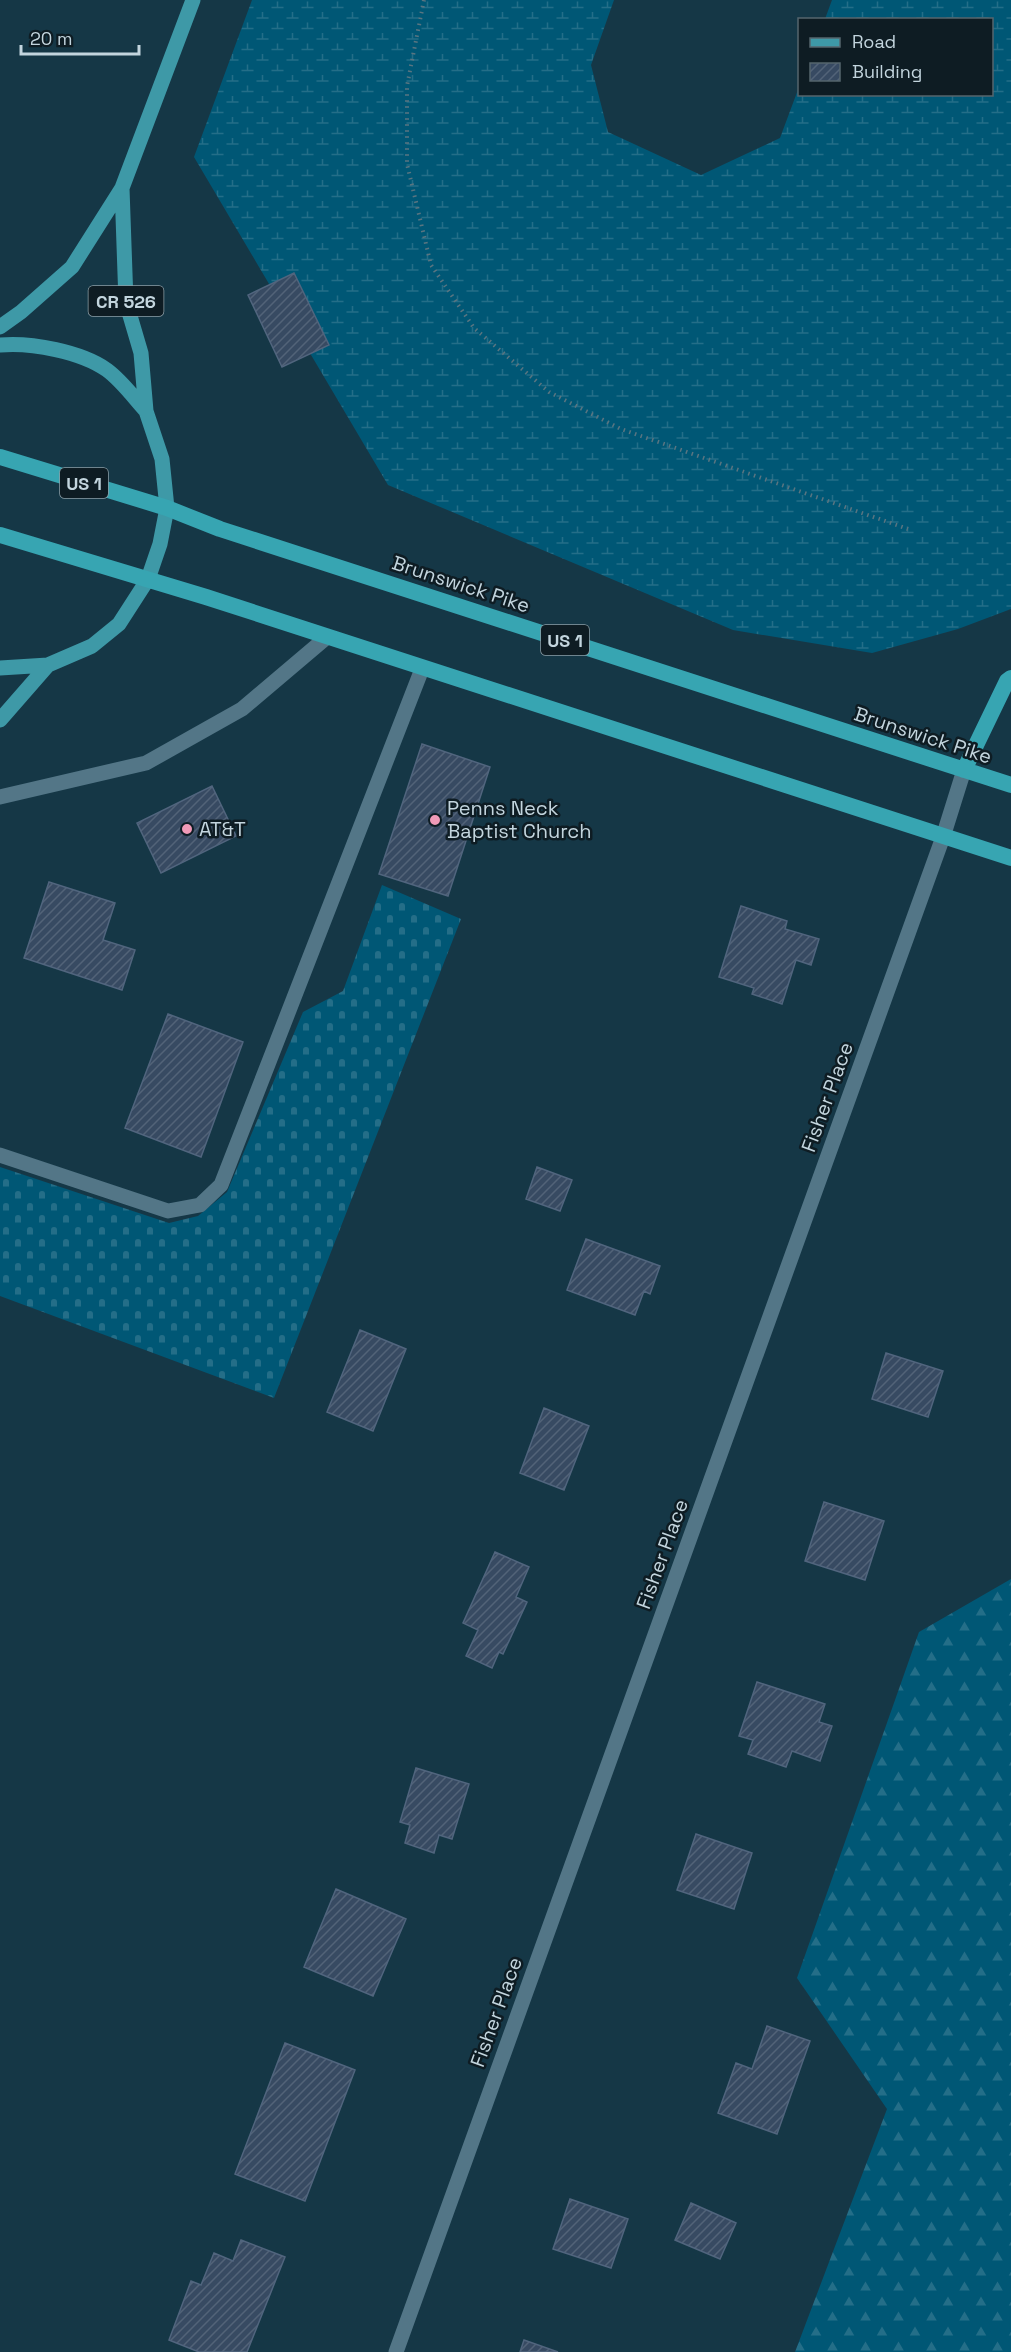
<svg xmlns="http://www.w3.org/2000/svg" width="1011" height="2352" viewBox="0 0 1011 2352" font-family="'Space Grotesk',sans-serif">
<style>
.forest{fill:url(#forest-firs)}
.wetland{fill:url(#wetland-marsh)}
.cemetery{fill:url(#cemetery-stones)}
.building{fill:url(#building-hatch);stroke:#51657e;stroke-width:1.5}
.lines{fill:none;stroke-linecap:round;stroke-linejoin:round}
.path{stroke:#597581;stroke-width:4;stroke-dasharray:1.5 4.5;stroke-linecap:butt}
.service{stroke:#537687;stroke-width:15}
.minor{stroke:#537687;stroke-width:15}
.primary{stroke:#3e99a7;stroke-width:15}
.trunk{stroke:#37a5b2;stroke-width:16}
.poi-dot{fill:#f09ab7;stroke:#0e1c23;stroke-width:2}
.labels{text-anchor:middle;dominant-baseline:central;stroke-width:5;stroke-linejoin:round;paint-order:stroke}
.shield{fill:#0e1c23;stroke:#8d9ea6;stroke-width:1.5}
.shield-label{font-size:18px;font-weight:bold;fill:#c3d5de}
.street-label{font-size:20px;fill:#c3d5de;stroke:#0e1c23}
.poi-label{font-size:20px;fill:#c3d5de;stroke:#0e1c23;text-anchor:start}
</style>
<defs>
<pattern id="forest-firs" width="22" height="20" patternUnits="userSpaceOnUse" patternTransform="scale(1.5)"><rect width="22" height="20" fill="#005775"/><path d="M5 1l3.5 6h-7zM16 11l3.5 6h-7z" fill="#246e88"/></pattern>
<pattern id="wetland-marsh" width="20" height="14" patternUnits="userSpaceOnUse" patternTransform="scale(1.5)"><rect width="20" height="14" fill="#005775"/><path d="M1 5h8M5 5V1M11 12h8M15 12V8" fill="none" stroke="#246e88"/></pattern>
<pattern id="cemetery-stones" width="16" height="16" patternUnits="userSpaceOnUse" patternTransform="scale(1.5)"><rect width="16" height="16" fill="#005775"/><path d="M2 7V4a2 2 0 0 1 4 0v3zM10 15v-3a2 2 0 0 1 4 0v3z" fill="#246e88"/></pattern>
<pattern id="building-hatch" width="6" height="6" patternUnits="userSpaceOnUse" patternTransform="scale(1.5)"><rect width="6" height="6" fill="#374a62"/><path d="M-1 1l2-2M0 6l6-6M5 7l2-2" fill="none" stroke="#526378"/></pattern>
</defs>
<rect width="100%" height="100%" fill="#153746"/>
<!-- forest -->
<path class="forest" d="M1011,1579V2352H795L887,2109L797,1978L919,1632Z"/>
<!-- wetland -->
<path class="wetland" d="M252,0H614L591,65L608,132L701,175L780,138L799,87L800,94H992V20L825,19L832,0H1011V609L958,629L872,653L733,630L388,485L194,157Z"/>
<!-- cemetery -->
<path class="cemetery" d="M382,885L461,919L274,1398L0,1296V1167L169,1223L198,1216L227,1192L303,1012L343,991Z"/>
<!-- building -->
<path class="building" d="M294,273L329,345L282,367L248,295Z
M422,744L490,767L448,896L379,874Z
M212,786L236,836L161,873L137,823Z
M49,882L115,903L103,940L135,950L122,990L24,958Z
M741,906L787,921L785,929L819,939L811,965L796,960L782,1004L752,994L754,988L719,977Z
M168,1014L243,1042L201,1157L125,1128Z
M537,1167L572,1180L560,1211L526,1199Z
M586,1239L660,1266L650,1294L644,1291L635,1315L567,1290Z
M360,1330L406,1349L373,1431L327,1412Z
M886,1353L943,1371L928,1417L872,1399Z
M544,1408L589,1426L564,1490L520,1473Z
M824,1502L884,1521L865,1580L805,1561Z
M495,1552L529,1567L516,1597L527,1602L503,1654L499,1652L492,1668L466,1656L478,1630L463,1623Z
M757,1682L825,1704L819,1722L832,1726L820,1761L792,1751L786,1767L748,1754L753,1740L739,1736Z
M416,1768L469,1784L452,1839L439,1835L434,1853L405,1843L410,1825L400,1822Z
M696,1834L752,1853L734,1909L677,1890Z
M336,1889L406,1919L373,1996L304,1967Z
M767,2026L810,2041L777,2134L718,2113L736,2063L752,2069Z
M285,2043L355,2070L305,2201L235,2174Z
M570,2199L628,2219L611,2268L553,2249Z
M691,2203L736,2223L720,2259L675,2240Z
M241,2240L285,2257L247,2352H199L169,2340L191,2281L201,2285L214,2253L233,2261Z
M524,2340L558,2352H520Z"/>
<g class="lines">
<!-- path -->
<path class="path" d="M424,0L407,86V164L431,265L474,328L549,392L621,429L908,529"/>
<!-- service -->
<path class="service" d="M0,797L146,763L242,709L327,637
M0,1155L168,1211L200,1205L221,1185L422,669"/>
<!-- minor -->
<path class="minor" d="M396,2352L943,837L964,770"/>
<!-- primary -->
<path class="primary" d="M0,327L21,312L72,267L122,188L193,0
M0,345C31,342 82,352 107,370C122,381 134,398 146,411
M0,668L48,665L92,646L119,624L148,579L160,544L167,508L162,459L146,411L141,353L126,302L122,188
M0,720L48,665"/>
<!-- trunk -->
<path class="trunk" d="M0,457L167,508L220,529L1011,785
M0,535L206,597L1011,858
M964,770L1007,681L1011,678"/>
</g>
<!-- markers -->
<g class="poi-dot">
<circle cx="435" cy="820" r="6"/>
<circle cx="187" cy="829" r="6"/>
</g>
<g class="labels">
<!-- shield labels -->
<g class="shield">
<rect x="88.5" y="286" width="75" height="30" rx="4.5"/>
<rect x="60" y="468" width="48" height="30" rx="4.5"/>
<rect x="541" y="625" width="48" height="30" rx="4.5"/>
</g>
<g class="shield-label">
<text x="126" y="301">CR 526</text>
<text x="84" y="483">US 1</text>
<text x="565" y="640">US 1</text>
</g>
<!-- street labels -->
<g class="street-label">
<text transform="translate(461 584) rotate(18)">Brunswick Pike</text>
<text transform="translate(923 735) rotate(18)">Brunswick Pike</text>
<text transform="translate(827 1097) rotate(-70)">Fisher Place</text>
<text transform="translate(662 1554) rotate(-70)">Fisher Place</text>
<text transform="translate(496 2012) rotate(-70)">Fisher Place</text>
</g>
<!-- poi labels -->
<g class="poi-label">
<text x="447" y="808">Penns Neck<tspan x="447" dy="23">Baptist Church</tspan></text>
<text x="199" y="829">AT&amp;T</text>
</g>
</g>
<!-- legend -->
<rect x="798" y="18" width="195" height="78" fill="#0e1c23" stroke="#56666e" stroke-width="1.5"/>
<rect x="810" y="38" width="30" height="9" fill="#3e99a7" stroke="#56666e" stroke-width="1.5"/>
<text x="852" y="48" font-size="18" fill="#c3d5de">Road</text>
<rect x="810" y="63" width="30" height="18" fill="url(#building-hatch)" stroke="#56666e" stroke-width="1.5"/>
<text x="852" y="78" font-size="18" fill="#c3d5de">Building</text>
<!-- scale -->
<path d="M21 45v9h118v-9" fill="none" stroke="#c3d5de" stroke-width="3"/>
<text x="30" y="45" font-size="18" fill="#c3d5de" stroke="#0e1c23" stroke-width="4.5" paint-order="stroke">20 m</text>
</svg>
